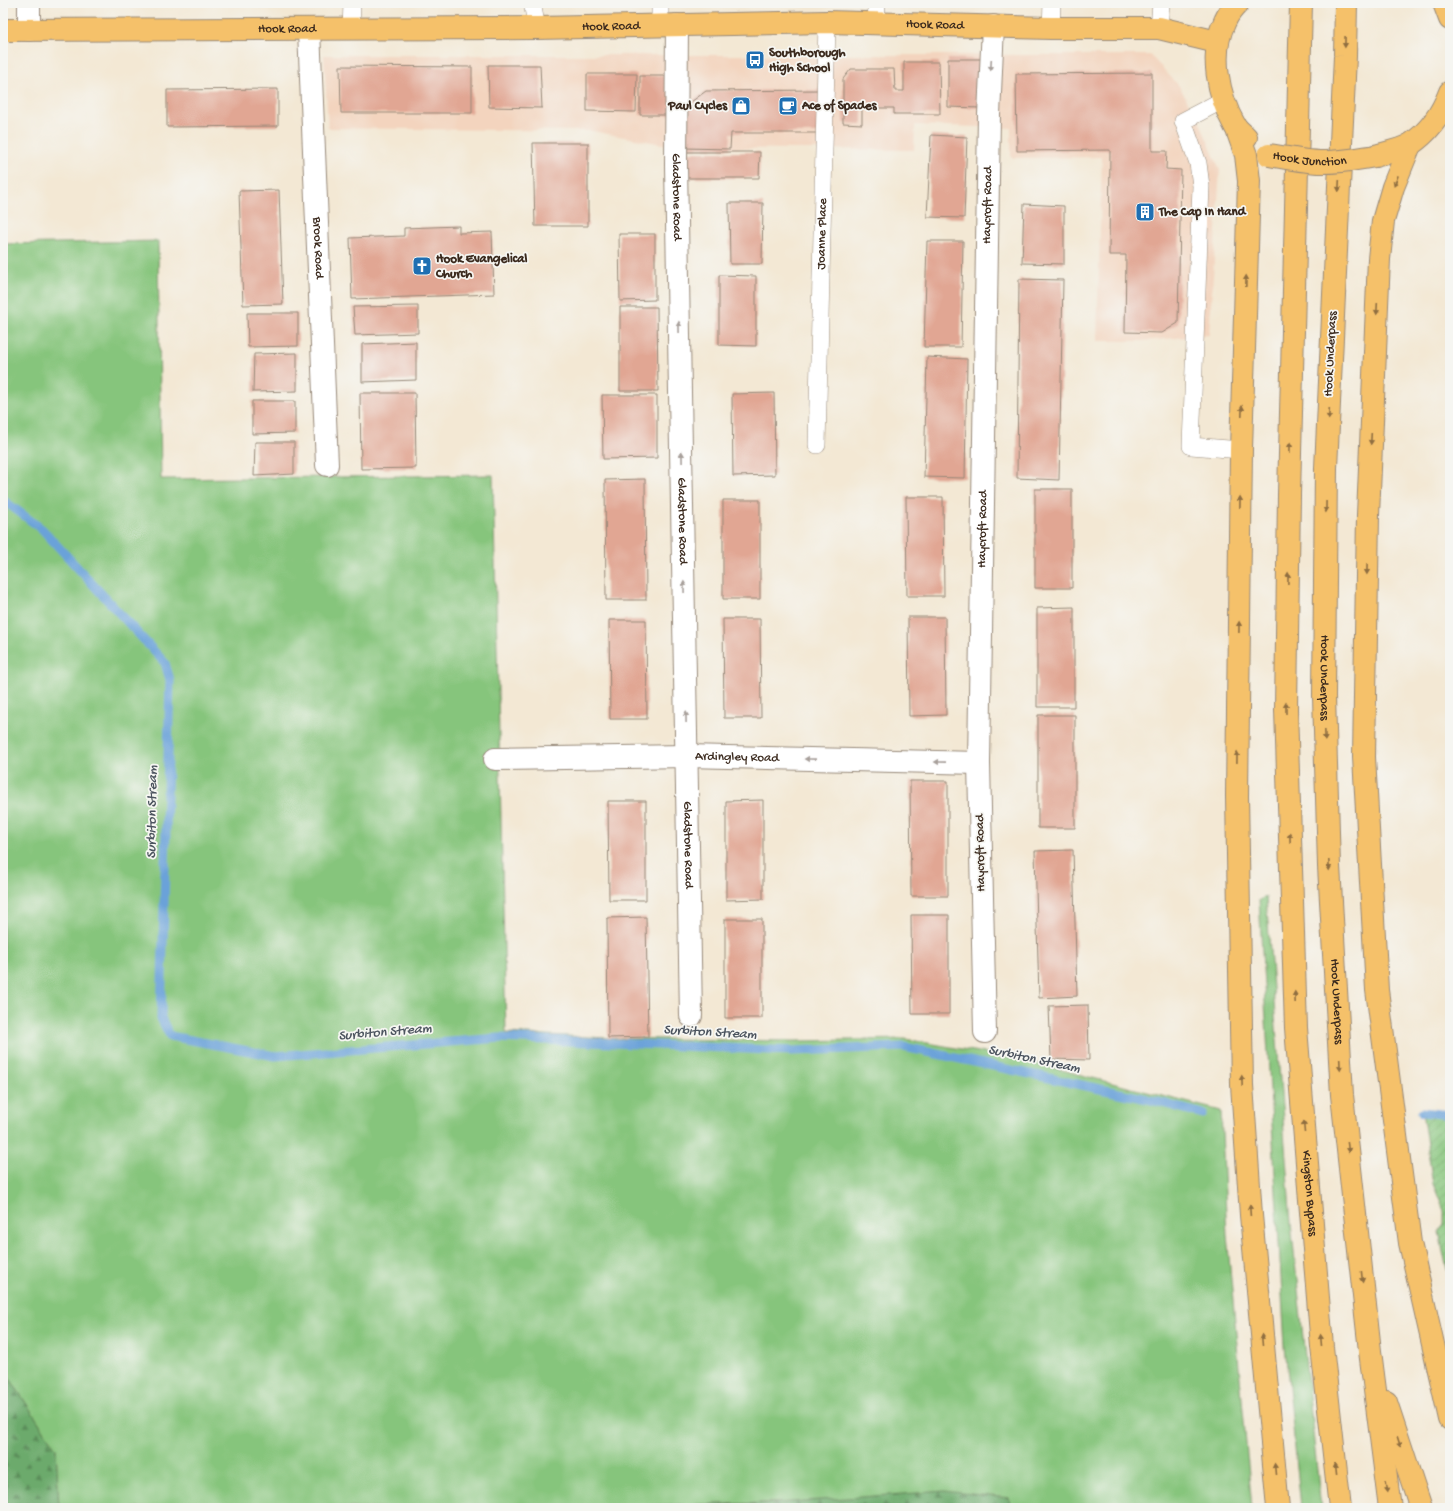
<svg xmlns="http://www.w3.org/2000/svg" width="1453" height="1511" viewBox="0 0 1453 1511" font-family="'Gochi Hand',sans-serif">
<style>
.built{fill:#f3d4be}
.grass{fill:#86c57c;stroke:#60784d}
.forest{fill:url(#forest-firs);stroke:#546a45}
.garden{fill:url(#garden-furrows);stroke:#60784d}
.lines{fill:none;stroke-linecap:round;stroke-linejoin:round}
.stream{stroke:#6ba2d9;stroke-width:9}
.building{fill:#e1a693}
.lane-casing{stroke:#978979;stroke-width:18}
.street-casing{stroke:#978979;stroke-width:24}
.primary-casing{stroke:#978979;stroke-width:24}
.highway-casing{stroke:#978979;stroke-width:24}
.lane{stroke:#fff;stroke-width:17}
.street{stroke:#fff;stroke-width:22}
.primary{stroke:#f5c16b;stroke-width:22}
.highway{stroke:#f5c16b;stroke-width:22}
.highway-bridge-casing{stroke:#978979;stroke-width:24;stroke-linecap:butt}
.highway-bridge{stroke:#f5c16b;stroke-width:22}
.oneway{fill:#8f6e41}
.oneway2{fill:#a79f9a}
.labels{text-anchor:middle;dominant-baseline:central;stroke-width:3.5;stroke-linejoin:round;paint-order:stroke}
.street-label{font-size:13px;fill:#3b2a1e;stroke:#f6f6f2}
.poi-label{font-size:13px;font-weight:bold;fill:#3b2a1e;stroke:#f6f6f2;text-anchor:start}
.water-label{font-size:14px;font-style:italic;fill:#4c545f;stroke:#f6f6f2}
</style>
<defs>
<pattern id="forest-firs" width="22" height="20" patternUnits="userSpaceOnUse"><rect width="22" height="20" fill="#6caa6c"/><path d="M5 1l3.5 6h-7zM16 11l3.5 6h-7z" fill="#5a8b58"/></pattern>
<pattern id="garden-furrows" width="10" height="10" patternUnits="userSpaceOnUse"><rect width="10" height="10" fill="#86c57c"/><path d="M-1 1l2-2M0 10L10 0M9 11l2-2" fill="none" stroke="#6fa065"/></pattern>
</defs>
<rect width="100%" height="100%" fill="#f6f6f2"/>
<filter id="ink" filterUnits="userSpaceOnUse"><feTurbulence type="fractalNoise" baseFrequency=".025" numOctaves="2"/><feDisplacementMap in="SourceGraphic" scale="8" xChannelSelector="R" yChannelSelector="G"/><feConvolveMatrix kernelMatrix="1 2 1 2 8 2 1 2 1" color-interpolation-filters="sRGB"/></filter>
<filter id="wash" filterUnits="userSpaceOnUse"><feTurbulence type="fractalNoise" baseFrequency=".012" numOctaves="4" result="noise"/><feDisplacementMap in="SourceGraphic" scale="16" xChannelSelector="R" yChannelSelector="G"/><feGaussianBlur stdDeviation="0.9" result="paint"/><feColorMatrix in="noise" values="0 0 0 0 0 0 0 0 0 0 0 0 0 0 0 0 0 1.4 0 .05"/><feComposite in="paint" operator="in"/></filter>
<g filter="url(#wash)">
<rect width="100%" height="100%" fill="#f3e8d4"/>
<!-- built -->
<path class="built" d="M324,55H1150L1179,86L1200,123L1220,170L1209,335L1142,341H1097L1102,157L1011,158V128L915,125L914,150L684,148L592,131L328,128Z"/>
<!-- grass -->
<path class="grass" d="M158,241L161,479L493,475L506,1033L608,1038L793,1041L905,1039L1019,1059L1221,1111L1227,1235L1252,1508H1010L1009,1498L621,1506L607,1508H59L56,1449L3,1368V244Z
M1266,897L1291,1223L1321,1508H1301L1285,1347L1259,900Z"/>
<!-- forest -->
<path class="forest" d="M3,1368L56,1449L59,1508H3Z
M944,1491L1009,1498L1010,1508H607L621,1506L778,1503Z"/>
<!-- garden -->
<path class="garden" d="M1422,1112L1450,1115V1284L1439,1232L1444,1224V1211L1433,1184Z"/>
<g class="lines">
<!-- stream -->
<path class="stream" d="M3,500L42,529L165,663L170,680L161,1018L170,1036L275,1056L500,1038L792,1051L904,1047L1147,1099L1203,1114
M1422,1112L1450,1115"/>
</g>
<g id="blocks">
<!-- building -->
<path class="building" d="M948,59H983L981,108L948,107Z
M904,62H939L940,114H894V108H862V124L843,123V79L851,69H894L895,91H904Z
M488,65H540L542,108L489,107Z
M340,66L472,67V113H341Z
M1152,73V151H1167L1166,169L1181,170L1178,323L1162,333L1125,332L1126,255H1109L1110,150L1017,151L1016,74Z
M587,74H637L636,112L587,111Z
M640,76H672L671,115H640Z
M278,89V126L167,127V90Z
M820,90V133H731L730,149L684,148V107L706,91Z
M931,135L967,137L964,218L927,217Z
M533,143H588V226H535Z
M684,152H760L759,178H684Z
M279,190L283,304L243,305L239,191Z
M729,203H763L762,264H730Z
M1024,204L1064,206V264L1022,263Z
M459,226V233L492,232L494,294L352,299L350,238L404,236V228Z
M619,234H655V300L620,301Z
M927,241H963L961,347H924Z
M719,275L756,276V346L719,345Z
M1019,279L1063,280L1059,480L1017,478Z
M418,306V333L355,335L353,307Z
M620,307H657L658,391H620Z
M247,313H298V346L248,347Z
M416,342V380L362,382V344Z
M297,353V391L253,392L254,354Z
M927,357L967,359L965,478L924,477Z
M360,393H415L416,468L361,469Z
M774,393L775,475L733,476L732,394Z
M602,395H657V458L603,459Z
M252,401H295V433L252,434Z
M255,442H294V474L254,476Z
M645,479L646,600H606L605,480Z
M1035,489H1072V588H1035Z
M906,497H943L944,596H907Z
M723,500H760V599H723Z
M1074,607V707H1037V608Z
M908,617H945L946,715L909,716Z
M723,619H760L761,718H724Z
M609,620H646L647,719H610Z
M1038,715H1075V828H1038Z
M910,781H948V896H911Z
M763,800V899L726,900V801Z
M608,801H646V900H609Z
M1073,850L1077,996L1039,998L1035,851Z
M911,915H949V1014H912Z
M646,917L648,1037L608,1038L607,918Z
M725,919H762V1018H725Z
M1088,1005L1089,1060L1051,1059L1049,1006Z"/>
</g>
</g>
<g filter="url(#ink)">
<use href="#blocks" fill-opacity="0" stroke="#978979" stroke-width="1"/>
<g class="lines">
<defs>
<g id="lane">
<path d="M532,3L537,28"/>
<path d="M660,3V25"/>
<path d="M876,24L877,3"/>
<path d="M1051,28L1052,3"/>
<path d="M1159,28L1161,3"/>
<path d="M351,30L352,3"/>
<path d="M1223,100L1183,121L1198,163L1201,186L1191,446L1241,450"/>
<path id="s1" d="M817,445L827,22"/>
</g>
<g id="street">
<path d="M29,3V30"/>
<path id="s2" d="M677,25L676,165L691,1016"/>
<path id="s3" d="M309,30L327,465"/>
<path id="s4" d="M495,759L687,756L979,763"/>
<path id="s5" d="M985,1032L979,763L989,115L993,26"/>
</g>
<g id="primary">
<path id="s6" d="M3,30L537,28L827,22L1051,28H1159L1217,42"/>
</g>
<g id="highway">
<path d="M1238,3C1233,8 1228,14 1225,21C1209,53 1218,96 1235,126C1238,130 1242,133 1246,137"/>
<path id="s7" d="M1301,3L1289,495L1286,709L1296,1028L1322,1347L1340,1508"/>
<path id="s8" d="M1346,3L1345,56L1326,468L1324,696L1329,866L1342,1095L1370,1351L1390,1508"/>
<path d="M1444,3L1450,19"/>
<path d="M1236,127L1246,155L1249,181L1241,450L1237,796L1242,1085L1251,1215L1278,1508"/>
<path d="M1410,145L1393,187L1383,221L1379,259L1368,515L1364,757L1377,990L1410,1243L1450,1419"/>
<path d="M1375,156C1385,153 1402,150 1411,144C1429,132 1442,113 1450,92"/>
<path d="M1386,1402L1421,1508"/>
</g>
</defs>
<!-- lane casing -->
<use href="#lane" class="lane-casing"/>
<!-- street casing -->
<use href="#street" class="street-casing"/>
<!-- primary casing -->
<use href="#primary" class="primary-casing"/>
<!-- highway casing -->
<use href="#highway" class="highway-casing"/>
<!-- lane -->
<use href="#lane" class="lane"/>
<!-- street -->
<use href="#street" class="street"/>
<!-- primary -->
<use href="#primary" class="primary"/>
<!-- highway -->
<use href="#highway" class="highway"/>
<defs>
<g id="highway-bridge">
<path id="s9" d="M1269,155C1286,158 1302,161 1319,162C1337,163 1356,159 1375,156"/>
</g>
</defs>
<!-- highway-bridge casing -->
<use href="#highway-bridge" class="highway-bridge-casing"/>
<!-- highway-bridge -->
<use href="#highway-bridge" class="highway-bridge"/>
</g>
<!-- one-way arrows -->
<defs><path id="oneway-solid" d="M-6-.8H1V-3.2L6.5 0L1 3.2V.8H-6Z"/></defs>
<g class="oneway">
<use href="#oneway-solid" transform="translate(1345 42) rotate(91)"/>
<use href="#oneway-solid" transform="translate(1396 181) rotate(111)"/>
<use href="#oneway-solid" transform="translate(1339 186) rotate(93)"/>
<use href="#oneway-solid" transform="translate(1246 281) rotate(-88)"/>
<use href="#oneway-solid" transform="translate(1377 309) rotate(93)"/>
<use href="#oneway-solid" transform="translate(1242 411) rotate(-88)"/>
<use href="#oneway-solid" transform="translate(1329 414) rotate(93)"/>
<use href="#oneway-solid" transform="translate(1371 439) rotate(93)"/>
<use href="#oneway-solid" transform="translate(1290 448) rotate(-88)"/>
<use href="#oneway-solid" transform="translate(1240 502) rotate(-89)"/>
<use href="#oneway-solid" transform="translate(1326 507) rotate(91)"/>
<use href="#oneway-solid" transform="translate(1367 569) rotate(91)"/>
<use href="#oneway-solid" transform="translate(1288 578) rotate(-89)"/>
<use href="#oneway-solid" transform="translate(1239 627) rotate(-89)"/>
<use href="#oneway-solid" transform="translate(1286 708) rotate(-90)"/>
<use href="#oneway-solid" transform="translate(1325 735) rotate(88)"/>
<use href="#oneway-solid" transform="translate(1237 757) rotate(-89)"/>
<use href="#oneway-solid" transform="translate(1290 838) rotate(-92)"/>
<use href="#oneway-solid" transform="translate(1329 865) rotate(88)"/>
<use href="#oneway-solid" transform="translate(1295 997) rotate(-92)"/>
<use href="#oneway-solid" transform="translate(1340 1065) rotate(87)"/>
<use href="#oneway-solid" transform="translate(1242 1081) rotate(-92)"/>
<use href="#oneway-solid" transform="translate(1304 1127) rotate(-95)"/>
<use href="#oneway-solid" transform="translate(1348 1147) rotate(84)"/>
<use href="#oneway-solid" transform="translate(1250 1210) rotate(-94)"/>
<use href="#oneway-solid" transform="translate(1362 1277) rotate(84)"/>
<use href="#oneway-solid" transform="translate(1262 1340) rotate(-95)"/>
<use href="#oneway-solid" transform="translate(1321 1340) rotate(-95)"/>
<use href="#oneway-solid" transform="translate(1399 1442) rotate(72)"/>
<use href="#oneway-solid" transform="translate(1275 1469) rotate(-95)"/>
<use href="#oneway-solid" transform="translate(1335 1469) rotate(-96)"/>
<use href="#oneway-solid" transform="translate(1387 1487) rotate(81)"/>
</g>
<g class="oneway2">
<use href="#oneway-solid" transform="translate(991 65) rotate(93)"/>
<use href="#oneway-solid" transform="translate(679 327) rotate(-91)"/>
<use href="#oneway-solid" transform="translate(682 457) rotate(-91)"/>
<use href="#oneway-solid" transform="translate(684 587) rotate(-91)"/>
<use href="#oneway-solid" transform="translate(686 717) rotate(-91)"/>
<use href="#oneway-solid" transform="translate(810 759) rotate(-179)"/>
<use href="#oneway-solid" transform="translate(940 762) rotate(-179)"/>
</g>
</g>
<!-- icons -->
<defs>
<symbol id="bus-square" viewBox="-11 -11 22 22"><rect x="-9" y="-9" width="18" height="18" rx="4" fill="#1f6fb2" stroke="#f6f6f2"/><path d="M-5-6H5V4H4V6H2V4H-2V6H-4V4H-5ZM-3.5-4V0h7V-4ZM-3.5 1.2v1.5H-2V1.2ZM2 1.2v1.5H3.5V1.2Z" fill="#fff"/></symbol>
<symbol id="shop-square" viewBox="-11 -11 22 22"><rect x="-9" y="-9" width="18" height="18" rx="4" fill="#1f6fb2" stroke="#f6f6f2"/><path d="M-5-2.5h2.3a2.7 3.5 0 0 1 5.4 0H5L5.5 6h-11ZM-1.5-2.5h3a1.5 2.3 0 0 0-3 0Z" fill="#fff"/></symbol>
<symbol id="cafe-square" viewBox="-11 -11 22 22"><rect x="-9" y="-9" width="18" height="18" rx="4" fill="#1f6fb2" stroke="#f6f6f2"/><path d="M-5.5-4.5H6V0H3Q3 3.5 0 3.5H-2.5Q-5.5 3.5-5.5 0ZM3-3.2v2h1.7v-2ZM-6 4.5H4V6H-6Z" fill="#fff"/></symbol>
<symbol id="building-square" viewBox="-11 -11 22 22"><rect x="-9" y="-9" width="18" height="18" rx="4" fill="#1f6fb2" stroke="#f6f6f2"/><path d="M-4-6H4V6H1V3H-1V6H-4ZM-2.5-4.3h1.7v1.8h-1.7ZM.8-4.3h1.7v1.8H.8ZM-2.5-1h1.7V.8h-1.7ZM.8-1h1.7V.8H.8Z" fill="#fff"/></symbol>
<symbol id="church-square" viewBox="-11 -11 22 22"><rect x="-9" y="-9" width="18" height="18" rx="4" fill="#1f6fb2" stroke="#f6f6f2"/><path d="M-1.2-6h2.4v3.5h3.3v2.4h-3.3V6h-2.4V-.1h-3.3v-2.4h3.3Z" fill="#fff"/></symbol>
</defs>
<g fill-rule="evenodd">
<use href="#bus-square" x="744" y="49" width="22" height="22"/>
<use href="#shop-square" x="730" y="95" width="22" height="22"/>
<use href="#cafe-square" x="777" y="95" width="22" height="22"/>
<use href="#building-square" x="1134" y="201" width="22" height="22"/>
<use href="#church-square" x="411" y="255" width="22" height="22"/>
</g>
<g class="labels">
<!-- street labels -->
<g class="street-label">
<text stroke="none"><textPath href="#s6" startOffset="932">Hook Road</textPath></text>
<text stroke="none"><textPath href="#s6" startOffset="608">Hook Road</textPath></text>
<text stroke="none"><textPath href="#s6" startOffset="284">Hook Road</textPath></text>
<text stroke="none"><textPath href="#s9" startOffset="41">Hook Junction</textPath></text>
<text stroke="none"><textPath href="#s2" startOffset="172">Gladstone Road</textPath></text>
<text stroke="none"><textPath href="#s5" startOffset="827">Haycroft Road</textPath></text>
<text stroke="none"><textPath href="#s1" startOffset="211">Joanne Place</textPath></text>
<text stroke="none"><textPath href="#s3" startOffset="218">Brook Road</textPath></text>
<text transform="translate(1331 354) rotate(-87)">Hook Underpass</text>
<text stroke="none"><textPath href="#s2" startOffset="496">Gladstone Road</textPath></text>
<text stroke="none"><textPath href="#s5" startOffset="503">Haycroft Road</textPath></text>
<text stroke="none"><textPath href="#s8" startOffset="675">Hook Underpass</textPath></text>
<text stroke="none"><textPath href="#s4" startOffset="242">Ardingley Road</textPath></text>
<text stroke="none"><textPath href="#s2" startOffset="820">Gladstone Road</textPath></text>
<text transform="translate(981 853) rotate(-91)">Haycroft Road</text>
<text stroke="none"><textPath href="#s8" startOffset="999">Hook Underpass</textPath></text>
<text stroke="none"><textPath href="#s7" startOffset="1191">Kingston Bypass</textPath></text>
</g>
<!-- poi labels -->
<g class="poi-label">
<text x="769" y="53">Southborough<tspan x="769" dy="15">High School</tspan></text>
<text x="727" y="106" text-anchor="end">Paul Cycles</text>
<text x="802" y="106">Ace of Spades</text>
<text x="1159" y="212">The Cap In Hand</text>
<text x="436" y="259">Hook Evangelical<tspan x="436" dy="15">Church</tspan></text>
</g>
<!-- water labels -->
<g class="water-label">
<text transform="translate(153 812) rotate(-89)">Surbiton Stream</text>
<text transform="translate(385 1033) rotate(-5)">Surbiton Stream</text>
<text transform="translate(710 1033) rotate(3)">Surbiton Stream</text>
<text transform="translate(1034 1060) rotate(12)">Surbiton Stream</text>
</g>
</g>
<!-- margin -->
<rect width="1453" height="1511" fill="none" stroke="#f6f6f2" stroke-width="16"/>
</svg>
